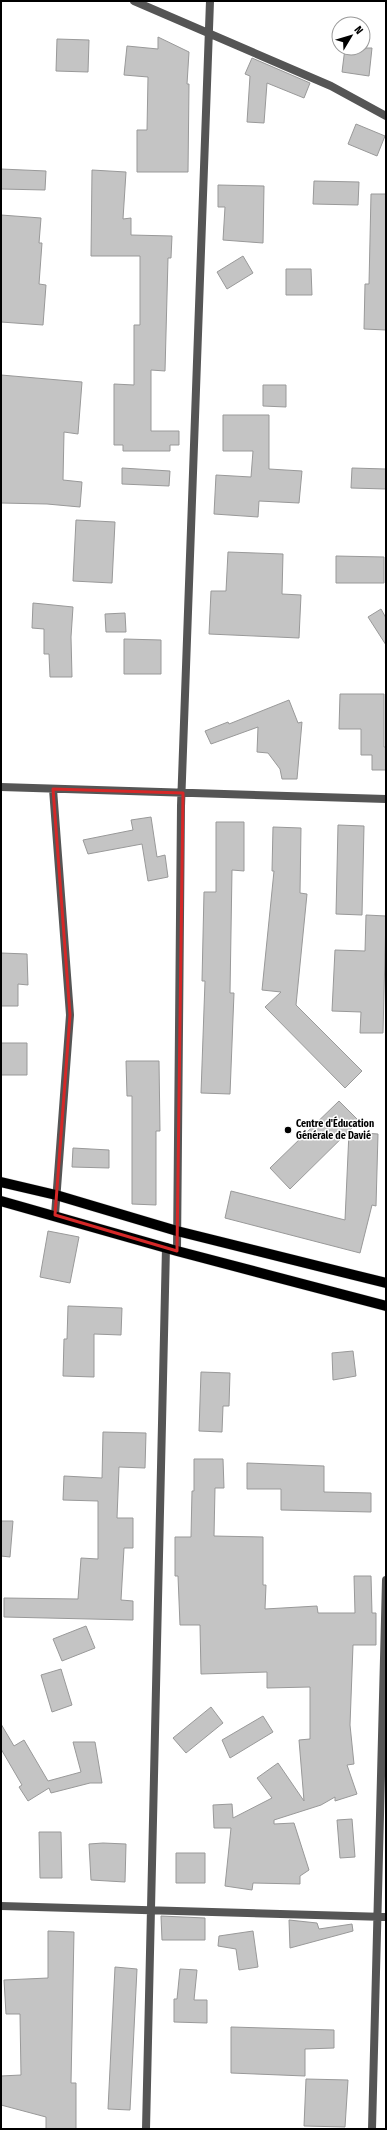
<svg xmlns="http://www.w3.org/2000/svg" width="387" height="2130" viewBox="0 0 387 2130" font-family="'Fira Sans Condensed',sans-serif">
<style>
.building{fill:#c4c4c4;stroke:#999}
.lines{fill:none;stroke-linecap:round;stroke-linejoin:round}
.primary-casing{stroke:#dbdbdb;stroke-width:11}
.street{stroke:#555;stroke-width:8}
.primary{stroke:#000;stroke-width:10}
.marked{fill:none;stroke:#d62828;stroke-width:3;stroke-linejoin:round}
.poi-dot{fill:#000;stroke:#fff;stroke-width:1.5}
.labels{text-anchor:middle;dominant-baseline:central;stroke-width:3;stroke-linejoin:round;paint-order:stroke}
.poi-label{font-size:10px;font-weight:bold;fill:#000;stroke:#fff;text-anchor:start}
</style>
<rect width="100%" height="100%" fill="#fff"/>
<!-- building -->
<path class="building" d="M158,37L189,52L187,84H189L188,172H137V130H147L148,77L124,75L127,46L158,49Z
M57,39L89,40L88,72L56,71Z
M345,48H372L369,76L342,72Z
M252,58L310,83L304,98L267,83L264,123L247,122L250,76L245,74Z
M356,124L385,136L377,156L348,144Z
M1,169L46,171L45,190L1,189Z
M92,170L126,172L123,219L131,218V235L172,236L171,258H168L165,371L151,370V431H179V445H170V451H123V445H114V384L134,385V325H140V256H91Z
M314,181L359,182L358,205L313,204Z
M218,185L264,186L263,243L223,240L225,207H218Z
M371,194H386V330L364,329L365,284H369Z
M1,215L41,218L39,243H42L39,284L46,285L43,325L1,322Z
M243,256L253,273L227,289L217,272Z
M286,269H311L312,295H286Z
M1,375L82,382L78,434L64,432L63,480L82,482L80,507L47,504L1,503Z
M263,385H286V407L263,406Z
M223,415H269V469L302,471L299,503L259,501L258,517L214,514L216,475L251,477L253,451H223Z
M122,468L170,471L169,486L122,484Z
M352,468L386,469V489L351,488Z
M76,520L115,522L112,583L73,581Z
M228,552L283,554L282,594L301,595L299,638L209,634L211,591H226Z
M336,556L384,557V583H336Z
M33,603L73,607L71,637L72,677H50L49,654H44V629L32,628Z
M381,609L386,618V645L368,617Z
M125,613L126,632H106L105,614Z
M124,639L161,640V674H124Z
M340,694H384V747H386V770H372V755H361V729H339Z
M289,700L298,723L302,722L297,779H282L280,769L268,753L257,752L258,727L211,744L205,731L228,722L229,724Z
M151,817L157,857L165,855L168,877L148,881L142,844L88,854L83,840L133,830L131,820Z
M216,822H244V871L232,870L230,993H234L230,1094L201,1093L205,981H202L204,892H216Z
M338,825L364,826L362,915L336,914Z
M273,827L301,828L300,893L307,894L296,1005L362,1071L345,1088L265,1007L281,992L262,990L274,871H272Z
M366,915L386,916L383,1033H360L361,1012L332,1011L335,950L365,951Z
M1,953L27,954L28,985L18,984V1006H1Z
M1,1043H27V1075H1Z
M126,1061H159L160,1131H156V1205L132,1204V1096H127Z
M339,1101L359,1121L290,1189L270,1168Z
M349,1132L378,1134L376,1206L372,1205L360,1253L225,1218L231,1191L345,1220Z
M73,1148L109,1150V1168L72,1167Z
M48,1231L79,1237L70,1283L40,1277Z
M68,1306L122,1308L121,1335L94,1334V1377L63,1376L64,1339H67Z
M353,1351L356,1376L333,1380L332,1353Z
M201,1372L230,1373L229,1406H223L222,1432L199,1431Z
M103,1432L146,1433L145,1468L119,1467L117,1518H133V1548H124L121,1600L133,1601V1620L4,1617V1598L78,1599L81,1558L98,1559V1501L63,1500L64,1476L102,1478Z
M194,1459H223L224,1488H215L214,1536L263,1537V1585H266L265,1609L317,1606L318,1613H355L354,1576H371L372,1613H376V1645H353L350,1725L354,1764L347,1765L357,1794L335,1801V1797L321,1805L274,1820V1824L294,1823L309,1870L300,1876V1884L253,1883L252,1890L225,1886L231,1828H214L213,1805L232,1804L233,1818L272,1798L257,1778L278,1763L304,1801L299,1740L310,1739V1687L267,1688V1672L201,1674L200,1625H180L178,1576H175V1537H191L192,1491H194Z
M247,1463L324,1466V1492L371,1493V1512L281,1510V1489H247Z
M1,1521H13L10,1557L1,1556Z
M86,1626L95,1648L62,1661L53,1639Z
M61,1669L72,1705L52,1712L41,1675Z
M211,1707L223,1723L186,1753L173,1738Z
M263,1716L273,1732L230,1758L222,1740Z
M1,1724L14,1746L24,1740L48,1781L81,1772L73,1742H95L102,1783H90L51,1793L49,1788L28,1801L19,1787L22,1785L1,1749Z
M352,1819L355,1857L340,1858L337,1820Z
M39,1832H61L62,1878H40Z
M103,1843L126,1844L125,1882L91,1880L89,1844Z
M176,1853H205V1883H176Z
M161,1916L205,1918V1940H162Z
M289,1920L317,1923L319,1929L352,1924L353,1931L290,1948Z
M48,1931L74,1932L71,2083H76V2129H46V2117L1,2105V2076L21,2075L20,2014H6L4,1980L48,1978Z
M253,1931L258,1967L239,1970L236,1949L218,1946L219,1936Z
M115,1967L137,1969L130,2110L108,2109Z
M180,1969L197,1970L194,2000H207V2023L174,2022V1999H177Z
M231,2027L334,2030V2048L305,2049V2076L231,2073Z
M306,2079L348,2080L345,2127L304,2126Z"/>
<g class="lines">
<defs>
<path id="primary" d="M1,1182L56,1195L177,1231L386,1283
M1,1201L177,1251L386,1306"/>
</defs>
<!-- primary casing -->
<use href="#primary" class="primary-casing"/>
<!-- street -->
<path class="street" d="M134,1L331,86L386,116
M1,787L386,799
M53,789L70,1015L55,1215
M177,1251L181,806L210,1
M1,1906L386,1917
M146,2129L166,1247
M372,2129L386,1580"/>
<!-- primary -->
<use href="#primary" class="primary"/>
</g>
<!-- marked area -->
<path class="marked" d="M53,789L183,793L177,1251L55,1215L70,1015Z"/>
<!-- markers -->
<circle class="poi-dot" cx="288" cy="1130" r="4"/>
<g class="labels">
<!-- poi labels -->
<g class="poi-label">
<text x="296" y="1124">Centre d'Éducation<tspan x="296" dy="12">Générale de Davié</tspan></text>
</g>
</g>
<!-- border -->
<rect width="387" height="2130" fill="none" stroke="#000000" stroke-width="4"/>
<!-- north arrow -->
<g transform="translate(351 36) rotate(52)"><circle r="19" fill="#ffffff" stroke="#999999"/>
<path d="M0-3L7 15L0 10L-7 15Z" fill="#000000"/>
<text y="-6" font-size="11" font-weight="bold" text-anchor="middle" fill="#000000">N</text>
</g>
</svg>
